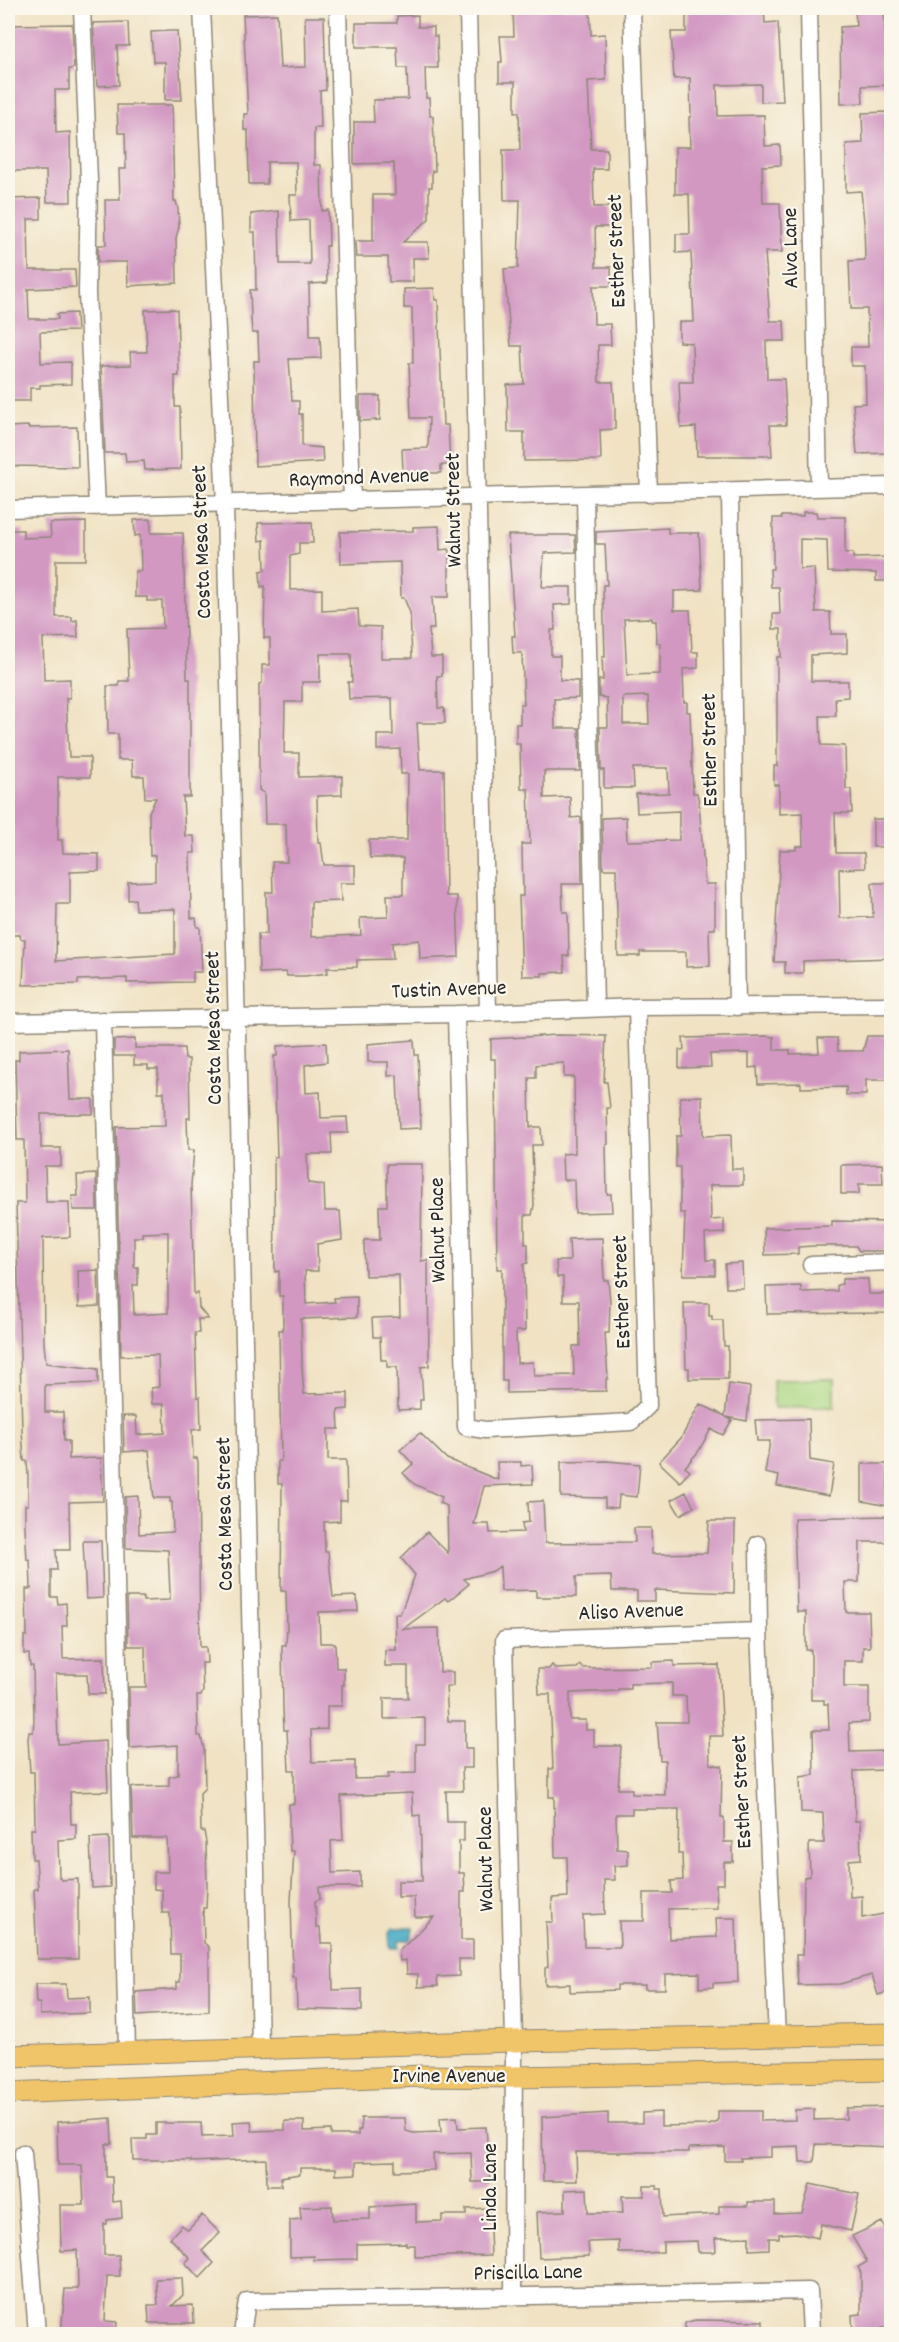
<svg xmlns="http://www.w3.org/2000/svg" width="899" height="2342" viewBox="0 0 899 2342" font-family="Dekko,sans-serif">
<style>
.green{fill:#acd783;stroke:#6c8157;stroke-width:1.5}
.water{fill:#46acc5;stroke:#386c78;stroke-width:1.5}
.building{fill:#d298c2;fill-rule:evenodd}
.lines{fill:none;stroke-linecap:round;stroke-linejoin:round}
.minor-casing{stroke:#8e8677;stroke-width:19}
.major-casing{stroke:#8e8677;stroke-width:23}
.minor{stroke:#fff;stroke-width:16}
.major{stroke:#f0c469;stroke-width:21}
.labels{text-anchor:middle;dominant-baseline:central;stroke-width:4.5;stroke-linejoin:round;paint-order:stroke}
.street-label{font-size:22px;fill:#2b2b2b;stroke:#fbf7ec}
</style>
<rect width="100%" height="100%" fill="#fbf7ec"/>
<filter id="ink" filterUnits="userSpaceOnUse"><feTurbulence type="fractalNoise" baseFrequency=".0167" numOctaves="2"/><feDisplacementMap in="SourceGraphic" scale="12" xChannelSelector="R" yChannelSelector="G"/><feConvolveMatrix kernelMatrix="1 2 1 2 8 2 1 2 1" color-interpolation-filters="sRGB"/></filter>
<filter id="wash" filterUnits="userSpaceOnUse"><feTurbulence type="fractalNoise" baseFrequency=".008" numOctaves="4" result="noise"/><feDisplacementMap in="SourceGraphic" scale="24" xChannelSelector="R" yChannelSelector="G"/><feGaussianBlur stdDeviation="1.35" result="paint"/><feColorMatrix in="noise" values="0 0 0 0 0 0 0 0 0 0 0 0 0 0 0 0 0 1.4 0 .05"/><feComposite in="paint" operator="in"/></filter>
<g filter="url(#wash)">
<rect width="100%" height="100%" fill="#f0e2c3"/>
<!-- green -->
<path class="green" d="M834,1379V1407L774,1408L773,1380Z"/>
<!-- water -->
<path class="water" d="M393,1928H413L411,1940H399V1948H390L389,1932Z"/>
<g id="blocks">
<!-- building -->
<path class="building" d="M515,8H590L591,35L605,34L606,80L588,81L591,149H607V169H593L594,207H610V227H595L596,267H611V286H593L594,324H610L611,345H598L599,382H613L615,409V429L600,430L601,460L524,461V432H508L507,385L524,384L522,346H511L504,269L518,268L520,200H504L503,150H520L519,112H515V82H499V62H502L500,36H514L513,11Z
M686,8H764L765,23L778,22L783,101L761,102V84L717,85L718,116L764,115L765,146L780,145L781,165L762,166L763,203H780L782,252H765L770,321H784L785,341H766L767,379H784L786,415V425H770L772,456H697L696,427L681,428L679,382H693L692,343L679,342V322H694L691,252L676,253V234H690L689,194H675V147H690L689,117H691L690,78L674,79L671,32H686Z
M855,8H884L886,54L890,57L891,85L862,86L863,103L841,104L840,27L856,26Z
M277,14L280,68L306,67L305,17H324L326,90L320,91L321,128H314V165H321L322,211L328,210L329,246H326L327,283L309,284L310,336H320L321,358L289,359L292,401H299V414H302V446L322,448L323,462L255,466L254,361H259L258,333H252L251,319L250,290H256L255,232H251V214L279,211L280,264H310L309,220L291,221L290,195H297L296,162H267V184H249L248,130H244V114H248L243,15Z
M418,15V27H434V36H437L438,68H425L426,98H429L430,116H433L435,171H432V187H429V219L403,242H428L429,258H413V282H389L388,257H356L355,241H373V195H395L394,163L354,164V122H374L373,100L408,99L407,68H398L397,47H356V23H397V16Z
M128,22L129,46H117L119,85L97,86L93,23Z
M72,24L74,68L69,69V90H55L56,133L70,132L71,202H47L46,171H8V25Z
M170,31H177L182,100H165V62H153L151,32Z
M117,105H172L174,201H176L178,209L179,227L176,238L177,283L128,286L127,262H98V245H106L105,200H120L119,169H126L125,133H118Z
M887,112L889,179H891V221H889L891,453L857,454L853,404L866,403L865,366H851V347H868L867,309H851L849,261L865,260L864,222L861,191L846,192V144L863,143L862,113Z
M41,198V219H28L29,270H75L76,287L28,289L29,319H58L57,314L76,313L77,331L40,332L41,363L71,362V384L40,385V388H30V401H8V199Z
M434,288L435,300H438L443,425H448L450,465H441V473H416L403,471L402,449L428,448L429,418H411L409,363H413L412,308H404V289Z
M174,309L177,310L179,376H175V407H180L181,469L145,470L144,461L126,462L125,453H105L101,366L131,365L130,352H147L145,310Z
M360,396H380V420L360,421Z
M28,426V428L77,427L78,467L8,466V427Z
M803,512H816L817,517H845V553H853V558L891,557V581H876V573L828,572L827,540L800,539V569L814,568L816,612H830L831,634H847V653L811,655V681H848V697L835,698L836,716H820L821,745L845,746L846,789H851L852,813H835L836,853H864L865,868L839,869L840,918L873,917L872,883H891V958L803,961V973H785V962H774L780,850H796V846H803L802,813L779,814V785H774V766H777V657H781V629H773V614H780L779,587H771L770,569H773V518H782V516H803Z
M151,519V533H183L187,679H190V797H183L185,836H194L195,853H190L191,918H196L197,927H200L202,972H193V982L127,983V978L78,980V984L23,985L25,939H21L20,935H10L8,907V530H23V538L51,537L50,523L86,522V560H56V617H72V621L77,620L78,637L43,638L44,680L70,679V698H66L69,757H90V777H58V840H62L63,853L99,854V871L70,872V904H57L56,961L175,954V909L136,910L135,899L128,900V882L155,881V855L150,856L149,812L156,798H145L144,776H133L132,760H118V734H108L107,686H119V681H129L127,629L163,628L162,601H147V597H135V571H141L140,535L135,536L134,520Z
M312,522L313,543H299V554L290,556V590L322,589V611L358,609L359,626L381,627V658H412L410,613L404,598H401L400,562L341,564L340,532L413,531V527L439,526L440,550L449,549V597H432L434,629H429L431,657H442V676H437L438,708H444L445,723H417L420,770H444L446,896H457L459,957L420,959L419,940L392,943L393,959L357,960V967L327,968L328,973L305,976H287L286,972L259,973L258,934H267L266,892H273L272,862H287L286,824H265L264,793L259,790V684L262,683V665H270V638H264L265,586L261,587L260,571L265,570L264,540L259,541L258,523ZM320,654H351L352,682H348L349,699L392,698L393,735H377V750L400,749L401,774H408L407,840H369L370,858H403V895H387L388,917L360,918L361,935L311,937V902L341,901L340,883H355V865H324L321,843H318L317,796L342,795V776L299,777V753H284L285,702H302V682H320Z
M668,528V533H699L702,590L674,591V610H690L692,652H698V668L683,669L684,702H687V712H690L693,793H697L699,802L705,884H715V929H709L710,966L686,967V952H640V956H618L616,869H603L602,818L626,817L627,841L679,840V811L637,813L636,794L669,793L668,768H633L634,788H604V770H601L600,727H608L607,698L599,697V680H603L602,657H605L603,585H607L605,544H596V532ZM652,618V621H656L657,643H660V674L627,675L624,619ZM648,696L649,724H623V697Z
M508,535H575L576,552L544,553L542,587H571V604L554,605L555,630H551V656H560V680L578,681V698L554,699L555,728H579L580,771H544V798L570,797L571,818L581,817L582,884H562L563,912H568L569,956H564L565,972L542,973V976H522L519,896H523L522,844H530L528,789H521L520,744H516V724H520V704H524L522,653H513L512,636H515Z
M873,819H891V847H873Z
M557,1035L606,1036L604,1082H607L610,1108H607L608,1144H606L607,1194H611L612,1212L575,1213L574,1180H563L562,1154L575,1153L574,1077H564V1063L536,1065V1078H529L530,1127H541L542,1145H532L534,1205L532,1215H525V1244H528V1263L524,1264L525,1331H516L517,1363L533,1362L534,1376L574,1375L573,1346H580L579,1301H563V1277H557L556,1261H570L569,1239L602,1238L604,1280H608L610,1301L609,1333H605L608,1379H606V1391L507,1393V1381H502V1269H497L495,1059H491V1039Z
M766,1036L774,1037V1050H790V1054L819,1053L818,1038H837L838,1051H863L867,1036H891V1080H866V1095H846V1087L801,1088V1083L758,1084L757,1067L749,1068V1053L710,1054L711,1067L679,1068V1050H684L683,1038Z
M135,1039V1048H184L185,1059H189L190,1118H187L188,1150H194L191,1185L194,1294L198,1293L199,1308L208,1319H198L199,1333H195L197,1397H200L201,1429L192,1430L193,1458H197L198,1462L200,1647H206L207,1663H202L203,1691L201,1696H197L198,1736H201L204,1749L205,1788L200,1793L201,1831H204L206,1842L207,1886L206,1908H203L204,1943L209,1947V2011L137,2016L136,1992L177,1989V1982H180V1954H171L170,1913H162V1890L154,1889V1872H168L167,1838H133L131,1787L169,1786V1777L178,1775V1745L130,1748L129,1687H146L145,1646H128L127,1597H143V1601L169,1600L170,1593L168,1550L126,1548L125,1497L138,1496L139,1534L173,1532L172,1502H170V1498H154L149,1450L124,1452L123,1416H136L137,1435L165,1433L164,1404H152L151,1388L159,1387L158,1355L121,1356L116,1127L165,1126L164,1092H158V1069H148V1065H134V1056H114V1040ZM168,1232V1313L134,1315L133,1285H138V1267H134V1237H142V1233Z
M414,1040L415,1055H418L421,1128L399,1129L397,1075L388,1076V1062H368V1044Z
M326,1043L327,1062L305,1065L306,1093L320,1092L321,1118L347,1117L348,1133H331L332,1154H307L308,1183L324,1185L325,1211H340L342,1240L317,1244L318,1271H305L306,1304L335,1302L334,1298L357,1297V1317L301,1319L302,1369L304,1394L348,1393V1409L338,1410L339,1429H328V1460H346L347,1501H340V1521L324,1522L325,1552H328L333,1597L357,1596L358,1611L319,1612L320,1643H335L336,1668H344V1685H342V1706H327V1729L311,1730L312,1762L355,1761V1779L388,1778V1774L416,1773V1744H425V1718L384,1719V1698H408V1666H385V1650H396L395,1614H400L415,1575L401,1558L427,1532L448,1553L447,1506L439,1503L442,1497L414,1484L403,1473L413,1464L400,1450L420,1433L447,1459L498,1480L497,1462H521V1466L532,1465L533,1484L484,1486L474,1524H489L490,1533L523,1532L522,1523L529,1522L528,1502L543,1501L545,1543L635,1542L634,1528H651L652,1554L707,1553L709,1521H735L734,1593L655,1590V1601H637V1591H612L611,1576L576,1577V1597H536V1590L501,1591L500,1566L493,1571L464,1579L469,1584L448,1601L445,1598L403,1629L439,1628L440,1672H453V1686L446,1687L448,1721H465V1748H472V1768H462L463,1791H446L447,1822H464V1841H459V1873H464L465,1892H461V1940H473V1959H459V1976L437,1977L438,1986L418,1987V1974H407L406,1960L400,1961L399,1951L434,1917H415L414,1897H398V1881H422L420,1815L413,1816L412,1793L341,1796L343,1840L331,1841L332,1873L360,1872V1887H319L320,1899L315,1901L316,1927H320L321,1943H332L333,1990L362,1989V2011L297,2009L296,1978H293L291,1901L294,1851H290L289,1828V1804H294V1770H289L287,1730H284L283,1709L282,1645H286L287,1627L286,1591H281L282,1484H278V1461H281L279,1330H283V1296H279V1271L275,1272L274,1157H277L274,1056H277V1046Z
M68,1049L70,1099H93V1114H41V1148H61V1166H45L46,1202H69L70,1237L43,1238L44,1344L46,1363L98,1369V1383L45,1385V1412H63L64,1441H69V1459L101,1458L103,1501L69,1502L70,1550H56L57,1570H51V1597H57L58,1604L66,1603L67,1626H62L63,1659L104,1658L105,1694H88L87,1674H56L58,1744L106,1741L108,1791L70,1792L71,1824H76V1839L58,1840L59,1877L61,1880L78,1879V1959H37L34,1889H38L36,1859H32L31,1829H35L34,1772H30L28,1739L29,1732H33L34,1720L33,1666H30L29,1654H24V1636H27L26,1589H31L30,1559L27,1560L25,1527V1505H28V1475L27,1461H24L22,1430L16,1203H25L24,1140H17L15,1060H19V1051Z
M702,1096L703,1136L731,1135L732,1169H743V1185H710L711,1220L724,1219V1233L705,1234L706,1260H715V1275H683L685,1213H680V1167H676V1136H681L680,1097Z
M387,1164H422L421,1261L428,1260L429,1366L421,1367L423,1400H420V1409L398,1410L397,1367H387V1360H381L380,1337H373L372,1318L400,1317L399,1275L365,1276L364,1240H380L379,1206H387Z
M882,1164L883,1184H859V1194H841V1165Z
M96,1174L97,1210H73L72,1196H78L77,1175Z
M832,1221L891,1222V1251H859L856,1246H813L798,1247V1254L765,1255L764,1228L832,1226Z
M742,1263L743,1288H726L725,1264Z
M98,1270L99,1306L79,1307L78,1271Z
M842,1279H868L869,1294H889V1313L767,1314L766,1287L801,1286V1292L837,1291V1285L842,1284Z
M684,1303H709V1316H712V1320H723L724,1346H728V1379H689V1368H686Z
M729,1384L750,1387L747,1421L726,1417L732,1420L723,1435L711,1429L698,1452L685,1467L690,1471L680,1482L659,1462L681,1438L700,1404L725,1416Z
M809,1419L810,1460L834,1464L829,1496L777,1486L779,1476L765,1473L770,1441H757L755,1420Z
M607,1461L640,1464L637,1497L619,1495L618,1508L605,1507V1498L561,1497V1462Z
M862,1464H888V1506L862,1501Z
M686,1492L694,1507L680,1515L671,1500Z
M891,1516V1542H860L859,1582H845L846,1612H869L870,1647H863V1661H844V1687H869V1722L849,1723L850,1752L887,1751V1770L854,1771L855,1821H860L861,1859L849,1860L850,1897L862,1896V1918L888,1913L891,1924V1991L878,1995L872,1975L840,1984L798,1985L796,1955H803L804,1877L810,1876L809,1843H824L823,1813L801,1812L800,1777L814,1775L813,1730H829L828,1704H824V1700H811V1650H806V1612H797L794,1518Z
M83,1541H101L103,1598L86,1599Z
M674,1661V1666L719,1665L723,1736H709L710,1764L722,1766L721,1818H724V1842H733V1862H724V1884H716L717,1908L668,1909L669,1939L717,1937L716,1918H736L738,1982L713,1983V1987L699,1988V1973L665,1974V1989H645V1985H617V1990L570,1992V1984L545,1985V1968L548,1967L546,1922H553L552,1898L568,1897L567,1857H555L554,1797H549V1769H553L550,1694H539L538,1669H549L552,1665L556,1669L577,1668L580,1665L583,1668L652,1667V1662ZM672,1683V1696H686L687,1722H657L660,1760H665V1795L632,1794V1789H618L621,1746H594V1730H586V1720H570V1693L618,1691V1689H630V1684ZM632,1809H679L678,1854H682L683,1880L671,1881L672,1893H644V1921H619L620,1947H584L583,1915L605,1914L604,1880H615L614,1866L628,1865V1850L617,1849L616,1814H632Z
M109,1837L110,1887L92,1888L90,1838Z
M35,1984H66L67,1998L90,1997V2013L40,2015V2003H36Z
M891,2107V2147L816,2144L814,2162H800L799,2146L771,2147V2157L740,2158L741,2161H725V2147L689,2148V2152H576L577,2181H543L542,2117L608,2113V2123H642V2113L661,2112V2126L709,2125L718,2122V2111H761V2121L795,2120V2110L814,2109V2120L846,2119V2108Z
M457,2117L458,2128L486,2127L490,2182H472L471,2153L433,2154L434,2170L395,2171V2161L356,2162V2174L336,2175V2168H300V2174L281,2177V2186H267L266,2159L191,2162V2160H133L132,2139H147V2135H156V2123H201L202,2137L234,2136L233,2122L251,2121L252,2131L285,2130V2121H304V2131L331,2130V2135H358V2130H361V2118H405L406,2131L413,2133L441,2132L440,2118Z
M111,2118L112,2144H106V2177H112L113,2202L121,2201L122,2218L107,2220V2224H104V2255H119L120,2276H107L105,2321L117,2322L116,2334H61L65,2289H78L77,2250L61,2251L60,2205H84L82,2165H58L57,2122Z
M810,2184L859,2194L851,2231L821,2224L818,2238L796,2233L779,2234V2238H769V2249L749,2250V2237L715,2238L716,2251L713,2252H698L697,2241L663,2242V2252L646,2253H619V2241L588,2242L589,2256L539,2258L537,2212L565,2211V2190L587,2189L588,2213H623L622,2196H644V2186H657V2189H662L663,2217L719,2214V2206H748V2202H775V2214L802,2213Z
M416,2204V2222L442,2221V2215H466V2209L489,2208L491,2255L415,2257V2245H406V2243L357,2244V2259L314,2260V2256L290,2257V2220L301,2219L300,2207L332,2206L333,2220L370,2219V2207Z
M202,2215L220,2233L202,2251L214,2263L200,2278L185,2263L190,2258L170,2238L182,2225L188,2230Z
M882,2222L891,2240L890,2328H882V2334H853L852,2315L861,2314V2273L858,2267L867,2262L852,2236Z
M182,2278L183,2295L172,2306L193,2305L194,2323H149L148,2305H158L156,2279Z
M695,2320L763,2321V2334H685V2323Z"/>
</g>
</g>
<g filter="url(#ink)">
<use href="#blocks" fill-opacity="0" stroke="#8e8677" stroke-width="1.5"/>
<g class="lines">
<defs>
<path id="minor" d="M82,8L89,180L87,293L97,507
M202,8L225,505L260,2047
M338,8L352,502
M468,8L488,1013
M632,8L649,494
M809,8L819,488
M730,491L737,1007
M585,495L595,1008
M8,509L892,486
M456,1014L466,1427L485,1430L631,1422L648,1406L637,1007
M103,1020L127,2052
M8,1022L456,1014L637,1007L892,1005
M811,1265L892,1262
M758,1544L759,1631L777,2038
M23,2153L37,2334
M513,2297L514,2041L504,1640L759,1631
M242,2334L247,2301L809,2291L811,2334"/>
<path id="major" d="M8,2056L514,2041L892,2034
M8,2093L422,2076L514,2077L892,2070"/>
</defs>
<!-- minor casing -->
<use href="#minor" class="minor-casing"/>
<!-- major casing -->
<use href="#major" class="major-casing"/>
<!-- minor -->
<use href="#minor" class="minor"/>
<!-- major -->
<use href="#major" class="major"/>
</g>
</g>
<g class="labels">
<!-- street labels -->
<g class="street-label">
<text transform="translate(792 248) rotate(-91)">Alva Lane</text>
<text transform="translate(618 251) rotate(-92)">Esther Street</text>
<text transform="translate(359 479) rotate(-2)">Raymond Avenue</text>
<text transform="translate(455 510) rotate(-91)">Walnut Street</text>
<text transform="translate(203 542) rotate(-92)">Costa Mesa Street</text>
<text transform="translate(711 750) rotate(-91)">Esther Street</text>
<text transform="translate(449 991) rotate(-2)">Tustin Avenue</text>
<text transform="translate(215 1028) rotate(-91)">Costa Mesa Street</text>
<text transform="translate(439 1230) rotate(-91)">Walnut Place</text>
<text transform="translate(623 1292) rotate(-92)">Esther Street</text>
<text transform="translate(226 1514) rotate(-91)">Costa Mesa Street</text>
<text transform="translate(631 1613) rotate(-2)">Aliso Avenue</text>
<text transform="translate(743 1792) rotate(-93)">Esther Street</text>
<text transform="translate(487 1859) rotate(-91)">Walnut Place</text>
<text x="449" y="2077">Irvine Avenue</text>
<text transform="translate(491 2187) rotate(-90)">Linda Lane</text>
<text transform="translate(528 2274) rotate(-1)">Priscilla Lane</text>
</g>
</g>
<!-- margin -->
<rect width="899" height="2342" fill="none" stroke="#fbf7ec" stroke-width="30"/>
</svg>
